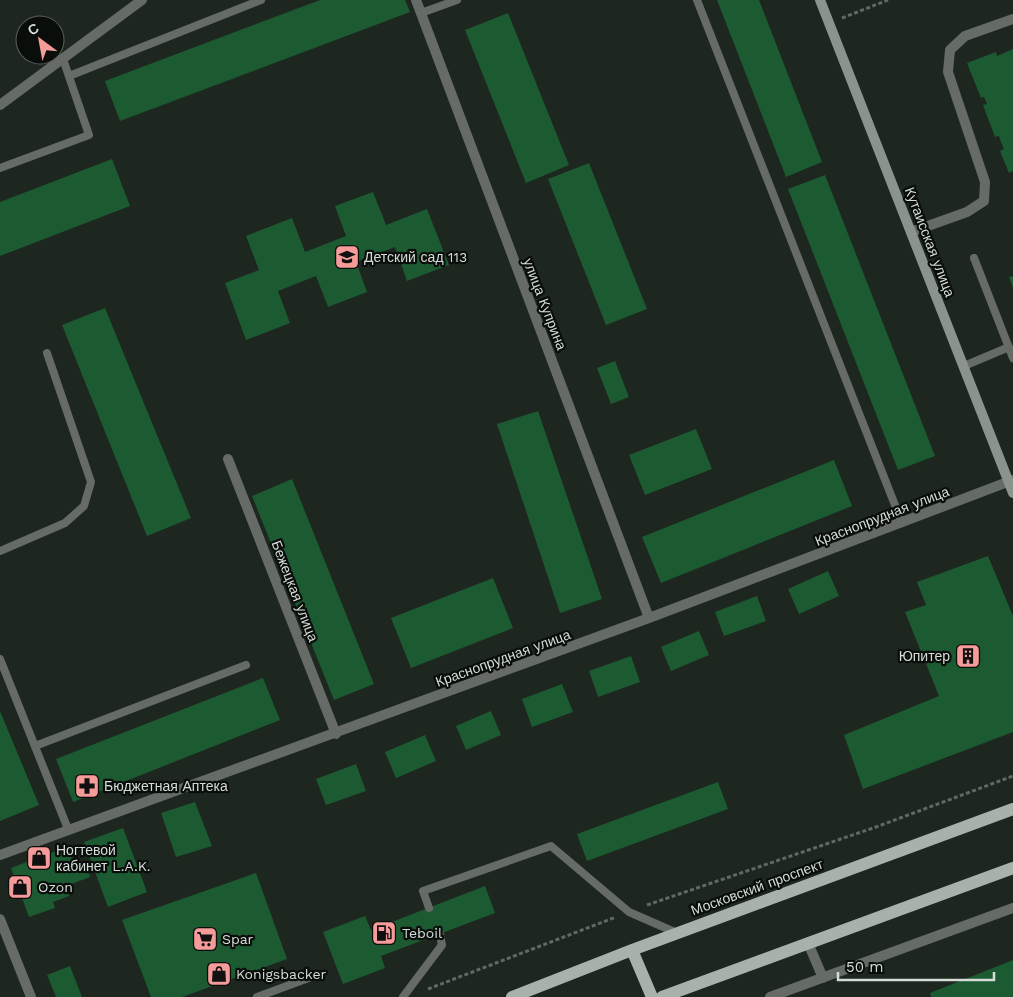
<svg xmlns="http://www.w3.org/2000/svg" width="1013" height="997" viewBox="0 0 1013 997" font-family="'Work Sans',sans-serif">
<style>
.building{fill:#1c5b32}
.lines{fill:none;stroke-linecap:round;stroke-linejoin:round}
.path{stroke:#616962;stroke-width:3;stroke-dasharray:4 2.5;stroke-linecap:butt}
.lane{stroke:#666b67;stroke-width:8}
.street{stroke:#666b67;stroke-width:10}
.secondary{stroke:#8b938d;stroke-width:10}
.primary{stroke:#a8b2aa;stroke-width:12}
.labels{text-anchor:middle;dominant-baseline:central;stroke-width:4.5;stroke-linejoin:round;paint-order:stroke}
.street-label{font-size:14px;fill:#d6dcd7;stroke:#0a0e0b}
.poi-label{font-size:14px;fill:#d6dcd7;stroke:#0a0e0b;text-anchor:start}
</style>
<rect width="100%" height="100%" fill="#1d261f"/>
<!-- building -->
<path class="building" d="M320,0H405L410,12L120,121L105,81Z
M717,0H759L822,162L786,177Z
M508,13L569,165L526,183L465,30Z
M1013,49V171L1009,173L1000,151L1004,149L1001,142L999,136L995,137L983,105L987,104L984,97L981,98L967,63L996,52L997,56Z
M112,159L130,206L0,256V202Z
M589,163L647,309L606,325L548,179Z
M825,175L935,456L898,470L788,189Z
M373,192L386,225L427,209L449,265L407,281L395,247L356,262L367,292L328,307L316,276L278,291L290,323L246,340L225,283L259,270L246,236L292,218L305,252L346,236L335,206Z
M1013,276V288L1009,277Z
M105,308L191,518L147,536L62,325Z
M615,361L629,397L611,404L597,368Z
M538,411L602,599L560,613L497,424Z
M696,429L712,469L645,495L629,455Z
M834,460L852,506L661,583L642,537Z
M292,479L374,684L334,700L252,496Z
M988,556L1013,616V732L863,789L844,735L939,696L905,612L926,605L917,582Z
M828,571L839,596L799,614L788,589Z
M493,578L513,628L411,668L391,618Z
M757,596L766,621L724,636L715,612Z
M699,631L709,655L671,671L661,647Z
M631,656L640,682L598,697L589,671Z
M263,678L280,720L73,802L56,759Z
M562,684L573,712L532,727L522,699Z
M0,711L39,805L0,821Z
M491,711L501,735L466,750L456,726Z
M425,735L436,761L396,778L385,752Z
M356,764L366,791L326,805L316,779Z
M718,782L728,809L587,861L577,834Z
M195,802L212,846L176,857L161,813Z
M123,828L147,892L108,907L84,842Z
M67,847L77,871L87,868L90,877L66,886L69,896L53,902L55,908L29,917L11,868L37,858L35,853L46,849L48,854Z
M256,873L287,959L182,997H151L122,920Z
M485,886L495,913L381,956L385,968L343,984L323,932L365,916L371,930Z
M1013,960V997H931L930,993Z
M70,966L82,997H56L47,975Z"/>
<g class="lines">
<!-- path -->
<path class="path" d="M842,18L888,0
M647,905L876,827L1013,776
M428,989L616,917"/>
<!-- lane -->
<path class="lane" d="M697,0L902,523
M421,13L457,0
M69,76L261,0
M0,168L89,135L63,59
M974,258L1013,358
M964,366L1009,347
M0,551L65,523L84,506L91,482L47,353
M0,659L68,829
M35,746L246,665
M429,908L423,891L551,846L629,912L677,933
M257,997L314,976
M403,997L442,945L440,935"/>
<!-- street -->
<path class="street" d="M416,0L649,618
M0,105L142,0
M911,232L967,212L984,201L985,182L948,72L950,50L965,36L1013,19
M228,459L336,734
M0,855L649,618L1013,480
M0,919L31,997
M808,943L823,978
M770,997L1013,908"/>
<!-- secondary -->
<path class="secondary" d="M820,0L1013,493"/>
<!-- primary -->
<path class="primary" d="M632,950L652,997
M512,997L632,950L1013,809
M662,997L1013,868"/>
</g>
<!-- icons -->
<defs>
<symbol id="school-square" viewBox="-11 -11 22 22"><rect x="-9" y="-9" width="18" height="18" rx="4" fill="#f59b99" stroke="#0a0e0b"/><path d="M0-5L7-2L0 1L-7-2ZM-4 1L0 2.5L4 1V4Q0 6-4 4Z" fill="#111"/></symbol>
<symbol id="building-square" viewBox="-11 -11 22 22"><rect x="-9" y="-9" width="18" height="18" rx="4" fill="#f59b99" stroke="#0a0e0b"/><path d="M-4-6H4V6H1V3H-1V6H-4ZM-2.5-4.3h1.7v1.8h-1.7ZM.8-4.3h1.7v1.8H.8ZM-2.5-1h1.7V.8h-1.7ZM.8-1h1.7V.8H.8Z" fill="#111"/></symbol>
<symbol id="pharmacy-square" viewBox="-11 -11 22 22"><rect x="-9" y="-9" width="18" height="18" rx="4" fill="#f59b99" stroke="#0a0e0b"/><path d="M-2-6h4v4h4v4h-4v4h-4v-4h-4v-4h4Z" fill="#111"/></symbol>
<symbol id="shop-square" viewBox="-11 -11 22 22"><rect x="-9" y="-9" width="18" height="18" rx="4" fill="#f59b99" stroke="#0a0e0b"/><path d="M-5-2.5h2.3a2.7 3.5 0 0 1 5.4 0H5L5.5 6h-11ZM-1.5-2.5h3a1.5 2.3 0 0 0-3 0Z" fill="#111"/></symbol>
<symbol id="fuel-square" viewBox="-11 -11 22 22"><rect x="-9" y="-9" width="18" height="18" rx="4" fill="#f59b99" stroke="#0a0e0b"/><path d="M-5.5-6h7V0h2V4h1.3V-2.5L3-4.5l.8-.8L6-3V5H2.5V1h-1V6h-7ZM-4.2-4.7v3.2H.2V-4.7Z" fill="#111"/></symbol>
<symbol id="supermarket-square" viewBox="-11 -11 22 22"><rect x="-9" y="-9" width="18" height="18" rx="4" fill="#f59b99" stroke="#0a0e0b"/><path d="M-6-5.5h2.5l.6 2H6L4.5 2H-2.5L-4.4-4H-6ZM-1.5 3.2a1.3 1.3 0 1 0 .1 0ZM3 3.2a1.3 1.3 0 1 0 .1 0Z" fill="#111"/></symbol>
</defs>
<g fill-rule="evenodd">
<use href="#school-square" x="333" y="243" width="28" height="28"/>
<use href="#building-square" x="954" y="642" width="28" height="28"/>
<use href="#pharmacy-square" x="73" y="772" width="28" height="28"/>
<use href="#shop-square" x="25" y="844" width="28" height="28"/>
<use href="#shop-square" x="6" y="873" width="28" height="28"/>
<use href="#fuel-square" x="370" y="919" width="28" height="28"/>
<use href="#supermarket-square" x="191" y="925" width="28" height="28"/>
<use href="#shop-square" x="205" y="960" width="28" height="28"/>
</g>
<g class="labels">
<!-- street labels -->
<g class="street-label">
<text transform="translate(930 242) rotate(69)">Кутаисская улица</text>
<text transform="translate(545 304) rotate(69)">улица Куприна</text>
<text transform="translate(882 516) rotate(-21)">Краснопрудная улица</text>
<text transform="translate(295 591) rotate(69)">Бежецкая улица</text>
<text transform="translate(503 658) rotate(-20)">Краснопрудная улица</text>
<text transform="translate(757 887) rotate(-20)">Московский проспект</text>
</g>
<!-- poi labels -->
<g class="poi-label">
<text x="364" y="257">Детский сад 113</text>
<text x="950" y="656" text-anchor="end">Юпитер</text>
<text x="104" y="786">Бюджетная Аптека</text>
<text x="56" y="850">Ногтевой<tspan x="56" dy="16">кабинет L.A.K.</tspan></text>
<text x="38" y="887">Ozon</text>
<text x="402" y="933">Teboil</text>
<text x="222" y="939">Spar</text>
<text x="236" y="974">Konigsbacker</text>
</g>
</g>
<!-- north arrow -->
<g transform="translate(40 40) rotate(328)"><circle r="24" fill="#0a0e0b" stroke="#5c605d"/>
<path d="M0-4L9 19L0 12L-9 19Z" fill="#f59b99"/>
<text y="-8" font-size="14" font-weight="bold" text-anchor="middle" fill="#d6dcd7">С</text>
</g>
<!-- scale -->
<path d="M838 972v8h156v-8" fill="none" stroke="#d6dcd7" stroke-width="2.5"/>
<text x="846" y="972" font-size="15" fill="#d6dcd7" stroke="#0a0e0b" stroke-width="4" paint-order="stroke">50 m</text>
</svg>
